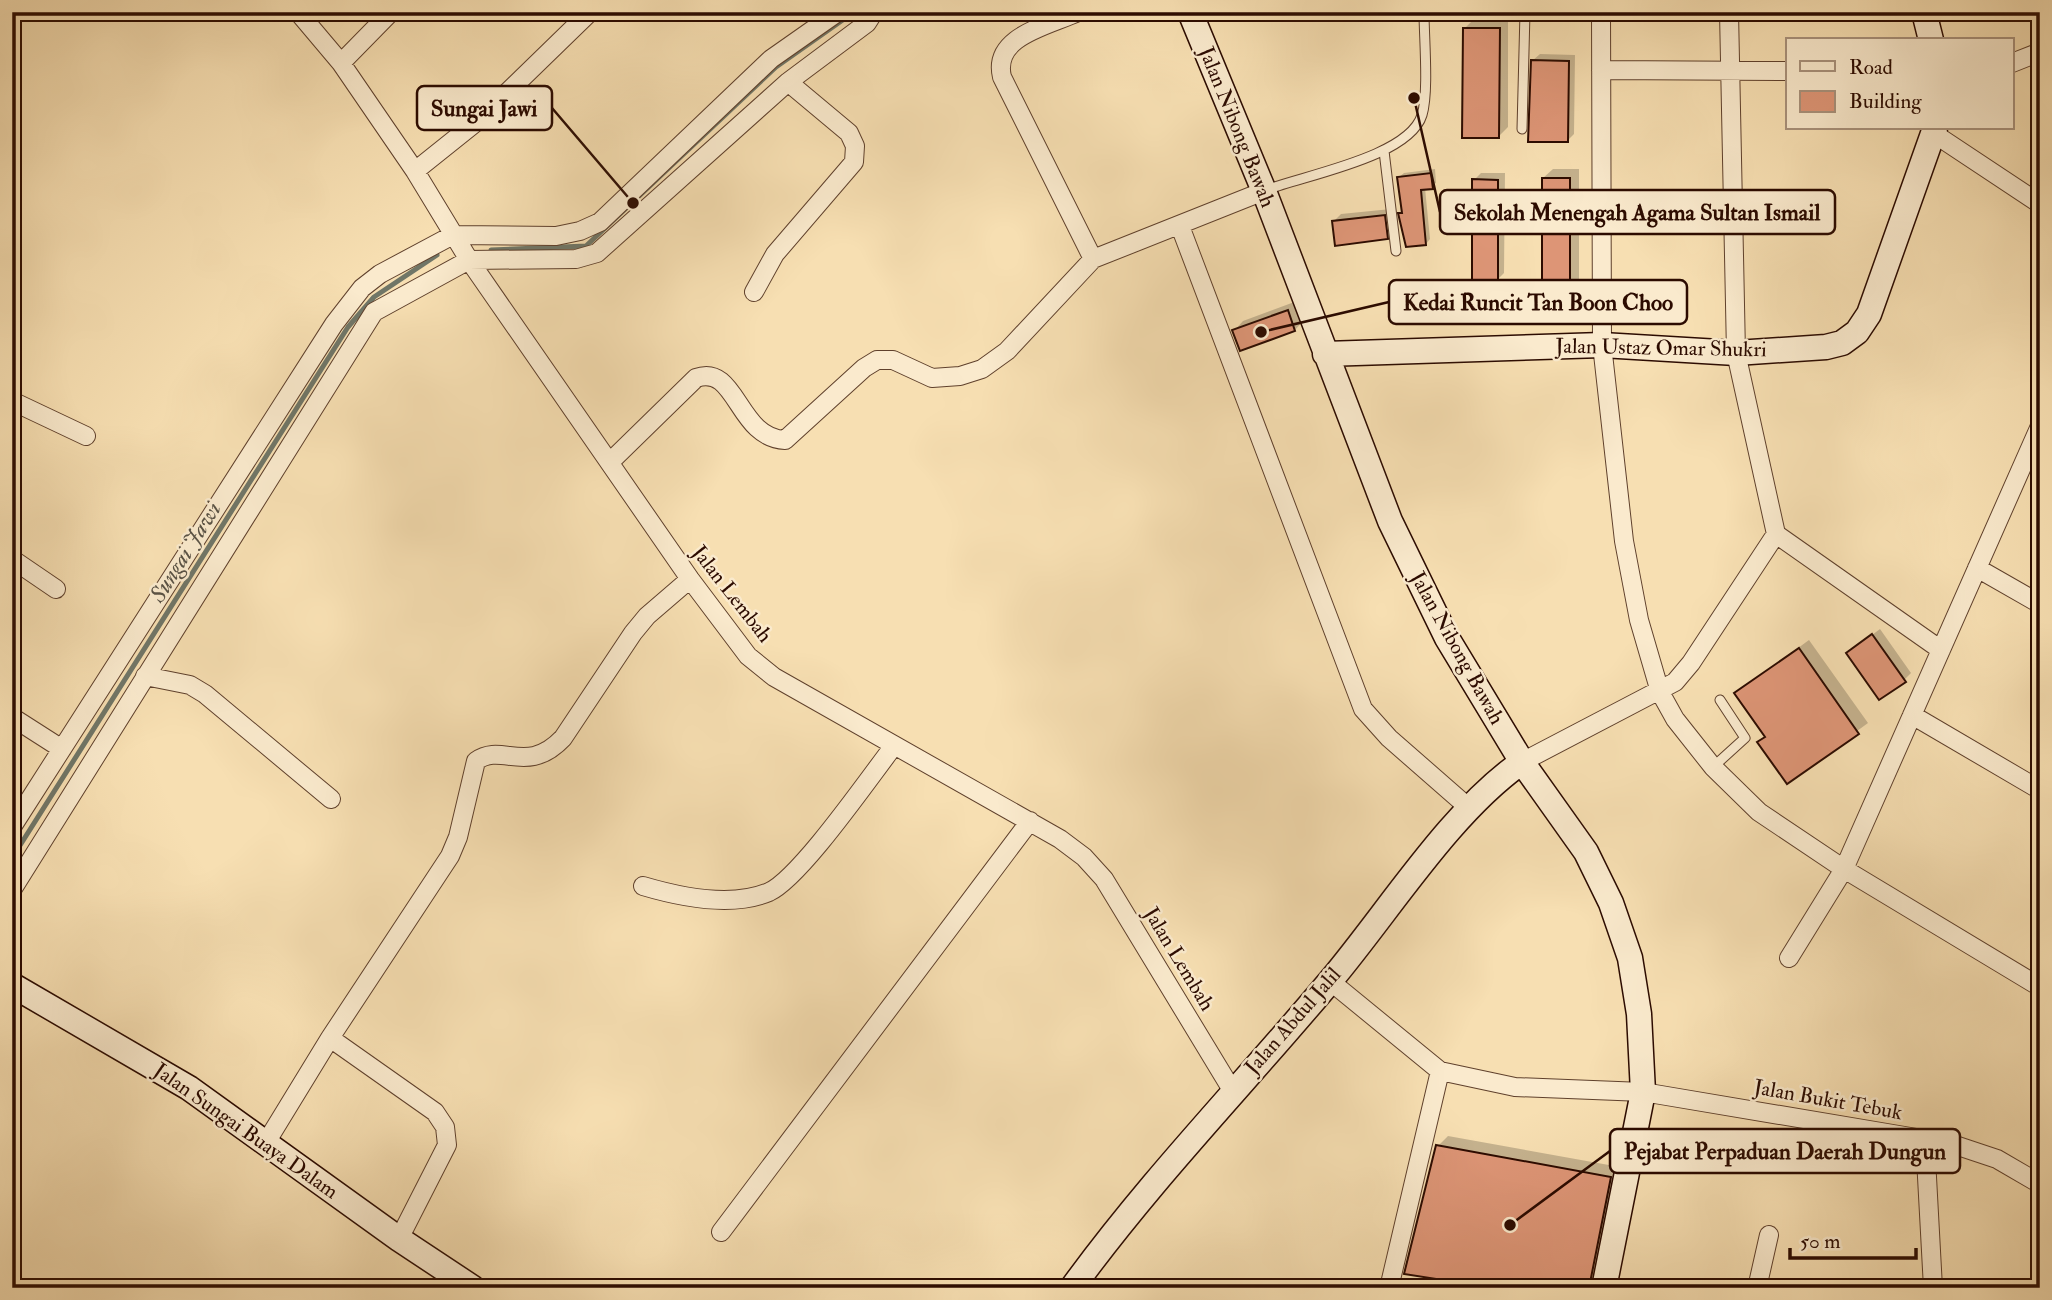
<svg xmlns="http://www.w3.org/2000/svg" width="2052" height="1300" viewBox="0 0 2052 1300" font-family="'IM FELL Double Pica',serif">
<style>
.shadow{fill:#0003}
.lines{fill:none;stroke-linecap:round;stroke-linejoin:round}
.stream{stroke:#707667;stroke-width:5}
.building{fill:#dd9576;stroke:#2c0b00;stroke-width:2}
.lane-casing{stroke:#5f402c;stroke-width:11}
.street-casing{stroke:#5f402c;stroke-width:20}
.secondary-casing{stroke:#2c0b00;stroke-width:27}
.lane{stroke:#faeacd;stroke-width:9}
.street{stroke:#faeacd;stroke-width:18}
.secondary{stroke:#faeacd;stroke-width:24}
.labels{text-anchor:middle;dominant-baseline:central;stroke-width:5;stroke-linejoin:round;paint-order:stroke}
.street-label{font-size:21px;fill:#2c0b00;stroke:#faeacd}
.water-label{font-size:23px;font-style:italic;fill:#595245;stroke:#faeacd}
.leader{fill:none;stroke:#2c0b00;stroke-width:2.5}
.callout-dot{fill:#2c0b00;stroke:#faeacd;stroke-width:2.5}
.callout{fill:#faeacd;stroke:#2c0b00;stroke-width:2.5}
.callout-label{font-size:23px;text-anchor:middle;font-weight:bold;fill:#2c0b00}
</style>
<rect width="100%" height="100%" fill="#f7dfb2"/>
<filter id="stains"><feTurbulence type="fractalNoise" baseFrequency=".00286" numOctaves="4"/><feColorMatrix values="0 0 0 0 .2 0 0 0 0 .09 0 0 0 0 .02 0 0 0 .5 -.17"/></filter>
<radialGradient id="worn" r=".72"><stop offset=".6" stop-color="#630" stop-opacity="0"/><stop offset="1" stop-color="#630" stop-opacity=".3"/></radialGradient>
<!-- shadow -->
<path class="shadow" d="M1543,12H1577L1568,22L1543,21Z
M1474,19H1508V127L1498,137L1465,28Z
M1540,54L1575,55L1574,134L1567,141L1532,61Z
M1435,169L1436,183L1425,188L1430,239L1426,244L1400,214L1403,211L1399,177L1404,173Z
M1553,169H1579V306L1569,316L1543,178Z
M1481,173H1505L1504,273L1497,280L1474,180Z
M1391,209L1394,231L1387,238L1334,221L1341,214Z
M1297,301L1304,320L1295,330L1234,331L1243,321Z
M1880,629L1911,673L1904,680L1848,653Z
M1809,640L1868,723L1787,782L1767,736L1737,693Z
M1448,1136L1620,1167L1598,1288H1505L1438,1146Z"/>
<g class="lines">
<!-- stream -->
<path class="stream" d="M491,250L586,246L776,67L854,12
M12,858L348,327L374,297L437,255"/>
</g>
<!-- building -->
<path class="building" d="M1463,28H1500L1499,138H1462Z
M1531,60L1569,61L1568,142H1528Z
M1431,173L1433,189L1421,190L1426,245L1406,247L1398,213H1402L1397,177Z
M1542,178H1570V317H1542Z
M1472,179L1498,180V282H1472Z
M1385,215L1388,239L1335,246L1332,221Z
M1288,310L1295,331L1240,351L1232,330Z
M1872,634L1906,682L1879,700L1846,653Z
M1799,648L1859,734L1787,784L1757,742L1765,737L1734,693Z
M1436,1145L1611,1177L1589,1288H1494L1404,1274Z"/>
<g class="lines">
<defs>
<path id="lane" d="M1522,129L1525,12
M1384,151L1396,251
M1266,190C1305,175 1409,157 1422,115C1429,92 1424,38 1424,12
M1713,767L1745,738L1720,700"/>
<path id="street" d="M298,12L341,63L415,171L469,260L690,579L748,656L774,677L1060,839L1084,857L1104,879L1232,1090
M1078,12C1048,26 992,36 1002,77L1093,259
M1601,12L1602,345L1624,541L1639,620L1660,692L1675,719L1713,767L1759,812L1844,869L2040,987
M1729,12L1736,353L1776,534L1941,650
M341,63L391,12
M2012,63L2040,52
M1601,70L1788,71
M1933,133L2040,204
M415,171L480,119L590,12
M1180,226L1363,709L1389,738L1469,808
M754,292L775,254L854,162L855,146L849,133L788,82
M12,401L86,436
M610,462L696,378C737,363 737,438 785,440L864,368L877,360H893L932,378L960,376L982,369L1007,351L1093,259L1264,191
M12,559L56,589
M1977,568L2040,604
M145,676L190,685L205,694L331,799
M1912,715L2040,790
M12,717L62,749
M1522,762L1675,682L1691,663L1776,534
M12,827L334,324L362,288L380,274L453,235L556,236L580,231L600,222L771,59L838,12
M643,886C680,897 731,908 769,892C800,878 869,778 893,747
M12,890L374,312L469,260L576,259L597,253L788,82L867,23L874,12
M1789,958L1844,869L2040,426
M1330,981L1440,1071L1515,1087L1643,1092L1952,1144L1997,1159L2040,1184
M330,1038L435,1112L445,1127L447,1145L399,1239
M1925,1140L1933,1288
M267,1141L330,1038L450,856L458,837L476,761C502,742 527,776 563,738L633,633L647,616L690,579
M721,1232L1030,821
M1389,1288L1440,1071
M1757,1288L1769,1235"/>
<path id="secondary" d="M1190,12L1264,191L1390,521L1447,638L1522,762L1586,852L1611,903L1630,958L1639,1014L1643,1092L1604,1288
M1924,12L1931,40
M1325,354L1602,345L1736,353L1826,347L1842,343L1857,332L1869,314L1935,128
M12,985L189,1088L399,1239L473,1288
M1072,1288C1151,1179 1245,1083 1331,980C1389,911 1450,812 1522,762"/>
</defs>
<!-- lane casing -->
<use href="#lane" class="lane-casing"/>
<!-- street casing -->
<use href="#street" class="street-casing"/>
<!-- secondary casing -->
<use href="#secondary" class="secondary-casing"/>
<!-- lane -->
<use href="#lane" class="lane"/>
<!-- street -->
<use href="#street" class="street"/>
<!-- secondary -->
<use href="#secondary" class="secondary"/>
</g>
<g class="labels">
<!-- street labels -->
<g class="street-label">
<text transform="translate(1237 127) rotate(68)">Jalan Nibong Bawah</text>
<text transform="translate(1661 348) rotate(1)">Jalan Ustaz Omar Shukri</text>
<text transform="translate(732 594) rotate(52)">Jalan Lembah</text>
<text transform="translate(1457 648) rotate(61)">Jalan Nibong Bawah</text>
<text transform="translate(1179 959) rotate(59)">Jalan Lembah</text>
<text transform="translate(1293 1021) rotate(-49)">Jalan Abdul Jalil</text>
<text transform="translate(1828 1100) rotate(10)">Jalan Bukit Tebuk</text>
<text transform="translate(246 1131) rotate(35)">Jalan Sungai Buaya Dalam</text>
</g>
<!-- water labels -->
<g class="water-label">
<text transform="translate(185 552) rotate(-58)">Sungai Jawi</text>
</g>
</g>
<!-- callouts -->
<path class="leader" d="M633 203L552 108M1414 98L1440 212M1261 332L1389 302M1510 1225L1610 1151"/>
<g class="callout-dot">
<circle cx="633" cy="203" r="7"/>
<circle cx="1414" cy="98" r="7"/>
<circle cx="1261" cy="332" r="7"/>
<circle cx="1510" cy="1225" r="7"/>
</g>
<g class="callout">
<rect x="417" y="86" width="135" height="44" rx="7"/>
<rect x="1440" y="190" width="395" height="44" rx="7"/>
<rect x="1389" y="280" width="298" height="44" rx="7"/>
<rect x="1610" y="1129" width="350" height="44" rx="7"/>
</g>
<g class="callout-label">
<text x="484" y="116">Sungai Jawi</text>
<text x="1637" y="220">Sekolah Menengah Agama Sultan Ismail</text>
<text x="1538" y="310">Kedai Runcit Tan Boon Choo</text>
<text x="1785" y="1159">Pejabat Perpaduan Daerah Dungun</text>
</g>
<!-- margin -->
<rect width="2052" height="1300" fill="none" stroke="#f7dfb2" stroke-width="42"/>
<rect x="14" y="14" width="2024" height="1272" fill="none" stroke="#2c0b00" stroke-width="3.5"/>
<rect x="21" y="21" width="2010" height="1258" fill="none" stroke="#2c0b00" stroke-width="2"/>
<!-- legend -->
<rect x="1786" y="38" width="228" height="91" fill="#faeacd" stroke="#a8917b" stroke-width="2"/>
<rect x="1800" y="61" width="35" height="10" fill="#faeacd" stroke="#a8917b" stroke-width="2"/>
<text x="1849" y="74" font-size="21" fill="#2c0b00">Road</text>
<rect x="1800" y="91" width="35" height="21" fill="#dd9576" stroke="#a8917b" stroke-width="2"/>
<text x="1849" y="108" font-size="21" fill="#2c0b00">Building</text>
<!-- scale -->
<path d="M1790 1248v10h126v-10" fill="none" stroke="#2c0b00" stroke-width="3.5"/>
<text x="1800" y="1248" font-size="21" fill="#2c0b00" stroke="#faeacd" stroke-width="5" paint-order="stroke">50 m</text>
<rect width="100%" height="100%" filter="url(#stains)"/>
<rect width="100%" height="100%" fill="url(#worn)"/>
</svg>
